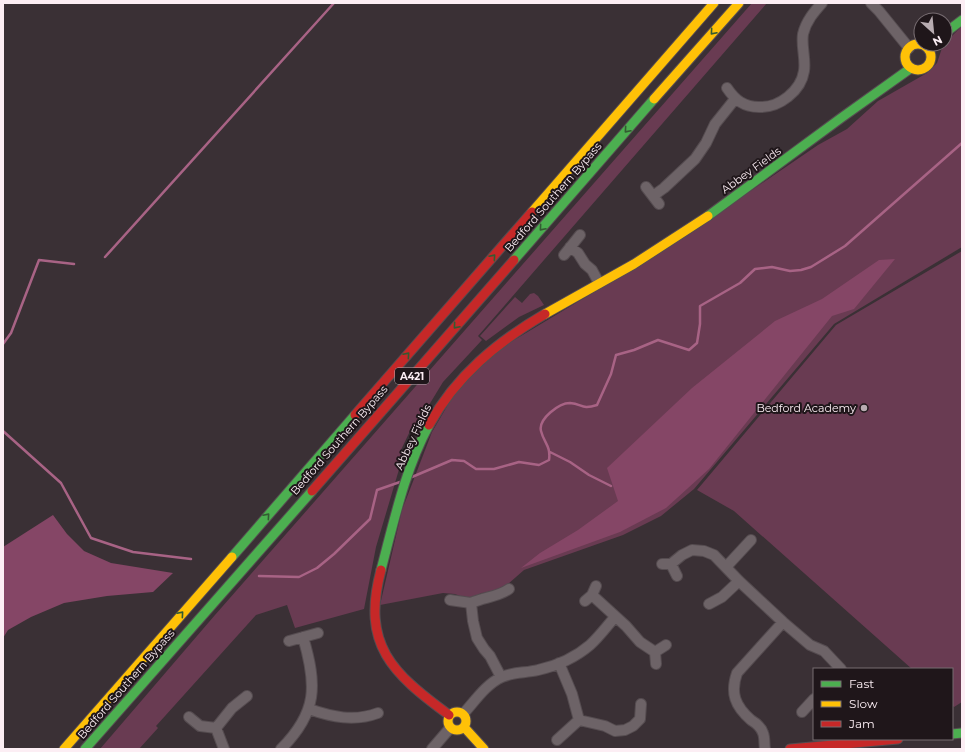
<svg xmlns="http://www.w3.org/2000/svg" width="965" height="752" viewBox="0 0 965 752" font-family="Montserrat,sans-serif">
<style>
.green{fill:#693b52}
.forest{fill:#854666}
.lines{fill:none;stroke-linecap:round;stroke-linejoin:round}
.stream{stroke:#a86385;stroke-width:2.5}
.street-casing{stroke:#554c50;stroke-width:12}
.fast-casing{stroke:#554c50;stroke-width:11}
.slow-casing{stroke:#554c50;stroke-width:11}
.jam-casing{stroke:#554c50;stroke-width:11}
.street{stroke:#6d6367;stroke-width:10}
.fast{stroke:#4caf50;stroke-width:9}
.slow{stroke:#ffc107;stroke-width:9}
.jam{stroke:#c62828;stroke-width:9}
.oneway{stroke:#335b32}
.poi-dot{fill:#b8acb1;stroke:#1f161a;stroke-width:1.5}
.labels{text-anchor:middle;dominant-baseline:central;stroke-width:4;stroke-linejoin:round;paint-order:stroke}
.shield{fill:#1f161a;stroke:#baadb3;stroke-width:1}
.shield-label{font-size:10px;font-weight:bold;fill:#fceef4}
.street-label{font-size:11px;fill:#fceef4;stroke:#1f161a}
.poi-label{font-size:11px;fill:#fceef4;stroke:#1f161a;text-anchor:end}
</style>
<rect width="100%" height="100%" fill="#3a3035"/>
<!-- green -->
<path class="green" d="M752,3H767L478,336L482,340L443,382L415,428L411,429L400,452L403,456L376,547L364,609L295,628L287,605L256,615L156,726L158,728L139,749H100L215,615Z
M962,26V247L834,324L694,489L661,516L623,535L524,570L499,592L481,593L470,600L455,594L443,593L380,605L402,510L432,432L456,391L496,351L664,250L818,145L847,129L878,101L927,73L937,63L943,45Z
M962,251V702L954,707L952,705V669H912L734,511L697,490L836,325Z
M534,293L538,296L544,305L519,317L486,341L480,336L515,297L522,303L530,294Z"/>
<!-- forest -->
<path class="forest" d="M895,259L854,309L832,316L709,469L666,508L620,532L521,568L540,553L578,530L618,501L607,468L692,388L775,321L822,299L879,260Z
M53,515L67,534L84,551L111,563L173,573L153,592L107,596L64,603L31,617L8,630L3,638V547Z"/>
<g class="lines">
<!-- stream -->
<path class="stream" d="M105,257L334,3
M3,344L11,333L39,260L74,264
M3,431L61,483L91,538L133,552L191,559
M550,452L570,462L589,475L611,486
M412,477L452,460L464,461L476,469H494L519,462L539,465L549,460C551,446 544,443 541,431C538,419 559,403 570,403C583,404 581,410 597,405L611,374L616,355L634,350L658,340L689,350L697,343L700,324V306L740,283L755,269L772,267L790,271L801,270L811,267L845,246L962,143
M259,576L299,577L317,568L334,554L370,519L377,490L400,482"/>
<defs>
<path id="street" d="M871,3L879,11L909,48
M727,88C735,100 744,107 759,107C779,108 801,91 804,71C806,59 801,46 803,34C806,21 814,12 822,3
M646,187L659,204
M653,196L664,188L695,159L706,143L715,124L735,99
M570,247L578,253L585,264L592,270L599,283
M564,255L580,235
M662,564H671L682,555L692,550L704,551L714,555L739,581L783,622L810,645L824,651L841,669
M671,564L677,576
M726,567L751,540
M592,595L626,626L640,642L655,652
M450,600L471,603
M585,601L592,595L596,586
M709,604L722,597L739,581
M289,641L318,633
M656,664L655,652L666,645
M501,677L490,656L484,649L477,638L473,621L471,603C484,597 498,597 509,589
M309,709C332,717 354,722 378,713
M802,712L814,699
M464,713C475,701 486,684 502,677C513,672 526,673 538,670C556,666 576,657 590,645C599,637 607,626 615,617
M189,717L200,726L216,728
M579,720L605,726L615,731L625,730L633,726L640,719L641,704
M216,728L232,708L247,696
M216,728L224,749
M557,740L579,720L572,694L559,663
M281,749C318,712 317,685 303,637
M432,749L450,728
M765,749C764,744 765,738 763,733C761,727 756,723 751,720C735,706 730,693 737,673L783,622"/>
<path id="fast" d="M945,33L962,20
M708,216L841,118L911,68
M514,260L654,99
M232,557L355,415
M381,570C394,521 405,469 429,425
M952,734L962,733
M85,749L312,491"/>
<path id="slow" d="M905 57a13 13 0 1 1 26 0a13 13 0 1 1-26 0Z
M654,99L739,3
M532,212L714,3
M545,314L634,264L708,216
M448 721a9 9 0 1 1 18 0a9 9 0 1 1-18 0Z
M464,727L484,749
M64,749L232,557"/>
<path id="jam" d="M355,415L532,212
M429,425C456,376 497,342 545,314
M312,491L514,260
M381,570C361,645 392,673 449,715
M790,749L898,739"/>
</defs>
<!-- street casing -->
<use href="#street" class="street-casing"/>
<!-- fast casing -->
<use href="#fast" class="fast-casing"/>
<!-- slow casing -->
<use href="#slow" class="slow-casing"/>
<!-- jam casing -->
<use href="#jam" class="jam-casing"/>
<!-- street -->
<use href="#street" class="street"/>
<!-- fast -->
<use href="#fast" class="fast"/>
<!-- slow -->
<use href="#slow" class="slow"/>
<!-- jam -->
<use href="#jam" class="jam"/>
</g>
<!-- one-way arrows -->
<defs><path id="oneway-chevron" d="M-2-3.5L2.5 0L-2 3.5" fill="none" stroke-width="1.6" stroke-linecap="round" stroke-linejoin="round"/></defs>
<g class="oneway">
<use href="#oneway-chevron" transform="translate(713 32) rotate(131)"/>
<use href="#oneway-chevron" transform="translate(627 130) rotate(131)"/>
<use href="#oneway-chevron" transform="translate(542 228) rotate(131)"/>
<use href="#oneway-chevron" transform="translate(493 257) rotate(-49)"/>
<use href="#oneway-chevron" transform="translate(456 326) rotate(131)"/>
<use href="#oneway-chevron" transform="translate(407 355) rotate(-49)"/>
<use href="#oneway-chevron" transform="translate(267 516) rotate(-49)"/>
<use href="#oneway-chevron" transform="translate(181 614) rotate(-49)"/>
</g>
<!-- markers -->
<circle class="poi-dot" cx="864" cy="408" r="4"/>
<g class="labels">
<!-- shield labels -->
<rect class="shield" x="395" y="368" width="34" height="16" rx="3"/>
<g class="shield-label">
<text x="412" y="376">A421</text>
</g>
<!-- street labels -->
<g class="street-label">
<text transform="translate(751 170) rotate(-36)">Abbey Fields</text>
<text transform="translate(553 197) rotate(-49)">Bedford Southern Bypass</text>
<text transform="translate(413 437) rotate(-65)">Abbey Fields</text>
<text transform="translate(339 440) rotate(-49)">Bedford Southern Bypass</text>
<text transform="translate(126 684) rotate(-49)">Bedford Southern Bypass</text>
</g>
<!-- poi labels -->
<g class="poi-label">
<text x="856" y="408">Bedford Academy</text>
</g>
</g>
<!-- border -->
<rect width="965" height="752" fill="none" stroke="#fceef4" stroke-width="8"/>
<!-- legend -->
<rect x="813" y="668" width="140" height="72" fill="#1f161a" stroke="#776c71"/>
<rect x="821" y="681" width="20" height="6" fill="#4caf50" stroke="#776c71"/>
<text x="849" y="688" font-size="12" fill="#fceef4">Fast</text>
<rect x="821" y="701" width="20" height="6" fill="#ffc107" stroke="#776c71"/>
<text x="849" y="708" font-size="12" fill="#fceef4">Slow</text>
<rect x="821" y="721" width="20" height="6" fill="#c62828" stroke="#776c71"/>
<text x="849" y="728" font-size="12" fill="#fceef4">Jam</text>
<!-- north arrow -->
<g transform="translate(933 32) rotate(153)"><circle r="19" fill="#1f161a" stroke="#776c71"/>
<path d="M0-3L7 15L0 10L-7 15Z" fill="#b8acb1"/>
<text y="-6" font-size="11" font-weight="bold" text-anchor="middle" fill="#fceef4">N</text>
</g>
</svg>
